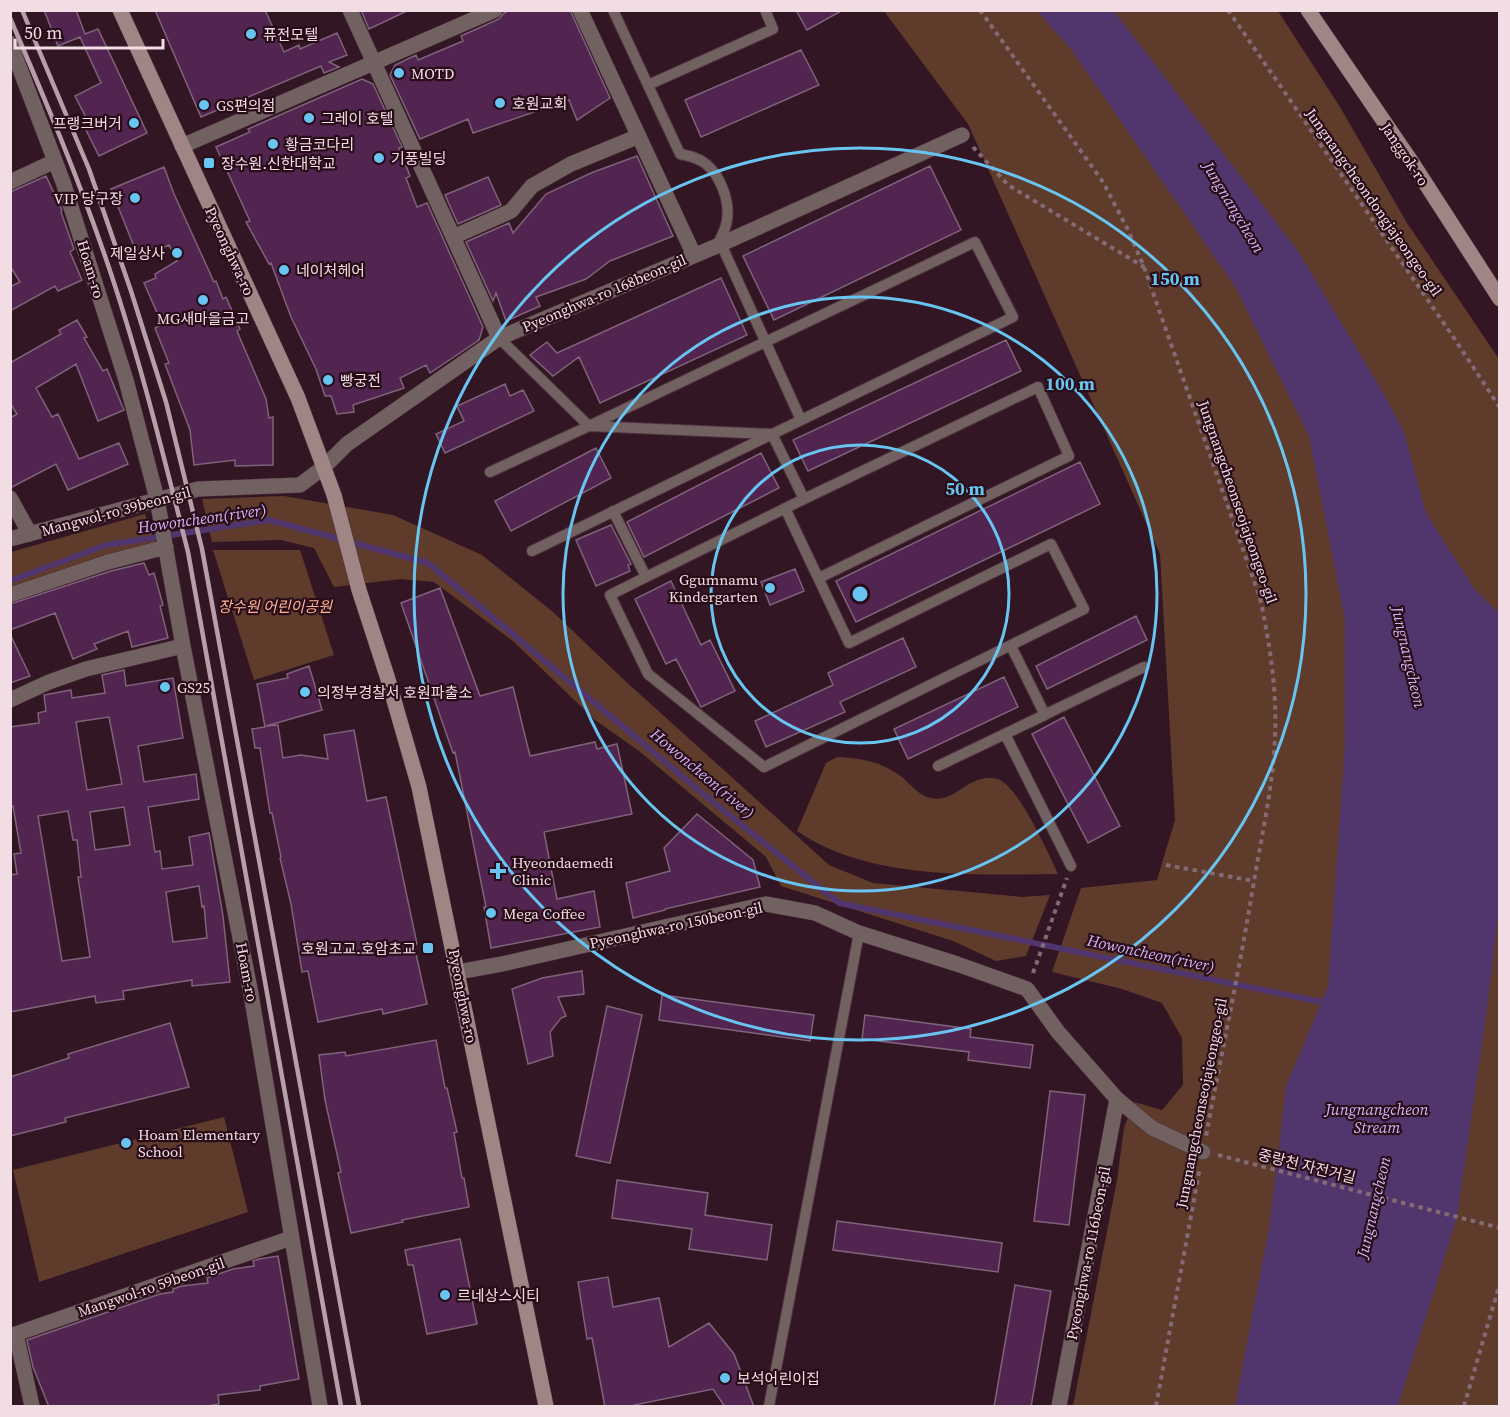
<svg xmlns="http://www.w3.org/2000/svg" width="1510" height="1417" viewBox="0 0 1510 1417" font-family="'Source Serif 4','Noto Sans KR',serif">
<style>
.green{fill:#5f3b2c}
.water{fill:#50366c}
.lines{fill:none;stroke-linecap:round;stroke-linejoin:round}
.stream{stroke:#50366c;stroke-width:6}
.building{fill:#522450;stroke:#7e637b;stroke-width:1.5;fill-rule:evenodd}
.lane-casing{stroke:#4e323e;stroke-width:12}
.street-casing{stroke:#4e323e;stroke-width:16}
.secondary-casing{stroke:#4e323e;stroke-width:16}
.path{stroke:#836a75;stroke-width:4;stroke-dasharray:4.5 4.5;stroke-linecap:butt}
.lane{stroke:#726161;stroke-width:10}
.street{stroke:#726161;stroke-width:15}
.secondary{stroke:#a08585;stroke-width:15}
.rail{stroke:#b69fa8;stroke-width:4.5}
.ring{fill:none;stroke:#68c4f0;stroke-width:3}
.poi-dot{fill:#68c4f0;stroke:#280d19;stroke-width:2}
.labels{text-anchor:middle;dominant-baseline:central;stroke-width:4.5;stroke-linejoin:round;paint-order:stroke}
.poi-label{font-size:15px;fill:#f2dde5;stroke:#280d19;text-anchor:start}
.street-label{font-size:15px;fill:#f2dde5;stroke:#280d19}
.park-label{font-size:15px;font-style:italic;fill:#fdb293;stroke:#280d19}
.water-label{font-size:16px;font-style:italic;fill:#d2b4f7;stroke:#280d19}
.centre{fill:#68c4f0;stroke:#280d19;stroke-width:3}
.ring-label{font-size:18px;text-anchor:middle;font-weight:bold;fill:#68c4f0;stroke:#280d19;stroke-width:4.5;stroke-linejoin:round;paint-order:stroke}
</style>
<rect width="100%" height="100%" fill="#331623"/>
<!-- green -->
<path class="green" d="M884,11H1278L1340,107L1407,223L1499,359V1406H1073L1117,1180L1124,1128L1134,1102L1162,1110L1183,1085L1182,1038L1162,1003L1122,989L1052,972L1081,888L1157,880L1175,820L1160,554L968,124Z
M284,496L393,515L482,555L553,612L623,679L829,865L873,883L1022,897L1050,895L1026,956L996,961L953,941L781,886L766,857L639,751L595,720L514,642L434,582L401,579L334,587L314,548L281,540L212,542L202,499Z
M145,514L155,543L11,589V552Z
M213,550H300L334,655L254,680Z
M837,757C862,758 882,762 902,777C910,784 918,794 927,797C945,803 956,792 969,784C978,779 990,775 1000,780C1020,790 1048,852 1058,874C976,875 867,880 797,831L826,763Z
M224,1117L248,1212L39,1282L13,1170Z"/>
<!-- water -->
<path class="water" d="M1037,11H1114L1298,251L1384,394L1404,432L1426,513L1475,590L1499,613L1500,898L1487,1009L1457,1217L1398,1406H1235L1270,1223L1286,1086L1328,987L1345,745V619L1309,436L1236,288L1071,49Z"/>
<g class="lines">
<!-- stream -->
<path class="stream" d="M10,581L106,545L269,520L428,563L702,793L839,903L1327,1003"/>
</g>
<!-- building -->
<path class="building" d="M44,10H76L85,34L98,29L147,133L99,156L86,130L91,127L75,96L101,83L80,37L58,46Z
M155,10H265L284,52L299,45L300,49L337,33L347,55L329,62L339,67L324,73L321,66L201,117Z
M361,10H409L369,29Z
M510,10H570L610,98L577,120L569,100L473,133L468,119L420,139L390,75L395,65L416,55L418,60L463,41L461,36L499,19L504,13Z
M796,10H843L807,30Z
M801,50L819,85L701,137L685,100Z
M362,79L373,84L402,147L399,148L410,176L406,178L417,207L427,203L483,327L479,340L430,373L426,365L400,378L404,388L353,405L354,412L337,414L331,396H325L316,369L291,317L271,263L269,264L246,222L250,221L216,147L250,132L248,129Z
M637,156L673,236L610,261L586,279L536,297L540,306L506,321L496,293L493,301L466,242L509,223L513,233L546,194L591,173Z
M930,166L961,230L774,320L743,256Z
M164,167L174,194L214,282L216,281L223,299L226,297L240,329L237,331L266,399L269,418L273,417V465L235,466V460L194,465L190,430L165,364L169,363L155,328L162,324L144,283L156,278L155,274L177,261L169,245L146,255L144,251L137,254L111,189Z
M46,176L62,210L61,212L74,249L70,252L82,280L58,291L55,286L10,311V287L20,282L10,266V192Z
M488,177L501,205L458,224L445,195Z
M721,278L747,335L600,403L579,357L553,376L530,355L547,342L557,353Z
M77,320L87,337L84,338L103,371L107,369L124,410L98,421L76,364L36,388L52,417L58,414L79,459L119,443L128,464L68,490L56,464L10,488V418L17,414L10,403V363L61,334L59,330Z
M1006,340L1021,371L808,471L793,440Z
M505,384L510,396L523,390L534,411L445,453L436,434L464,421L457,406Z
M596,448L611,478L511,531L495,501Z
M761,453L779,488L644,557L627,522Z
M1080,462L1100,504L856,622L836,581Z
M611,525L631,564L628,565L630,571L596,586L576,540Z
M144,563L149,575L154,573L163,605L160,606L168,638L132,647L128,631L94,644L97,649L73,659L55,613L10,630V604L111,571Z
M795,569L804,591L770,605L761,582Z
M671,581L701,645L710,640L735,691L701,707L676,659L666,664L635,599Z
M440,588L480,696L513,687L530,756L595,742L597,749L617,744L632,814L544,832L557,899L594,891L600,927L491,948L484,907H486L455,752L453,753L401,603Z
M1136,616L1147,640L1047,689L1036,666Z
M10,634L30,676L10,683Z
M903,638L916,667L840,702L845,712L766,747L755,721L833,685L828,673Z
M309,666L322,710L266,726L278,725L283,758L301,755L328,759L324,735L354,730L367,801L386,797L417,944L414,945L427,1004L383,1014L382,1009L318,1022L308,971L302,972L291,904L280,858L281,857L272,813H270L260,748H255L252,729L265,727L257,684L288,678L287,674Z
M124,670L126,686L173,678L183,738L138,746L144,782L196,774L199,799L148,807L155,852L160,851L162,869L193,865L189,837L209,833L223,916L230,982L192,986V980L123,991L124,999L96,1003L95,996L10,1012V875L17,874L14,854L21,853L13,806L10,807V727L39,723L38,713L46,711L44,695L71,690L72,698L105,693L102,675ZM109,717L122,784L87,790L76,722ZM124,807L130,845L95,850L90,812ZM68,811L73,840H77L81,877H78L90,957L62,961L38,816ZM199,886L202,907L204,906L207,938L173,942L166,892Z
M1004,677L1018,707L908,759L894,729Z
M1064,717L1120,826L1088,843L1032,734Z
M697,814L753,860L760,887L665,909V910L633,918L626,883L670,871L664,848Z
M582,971L584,994L558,997L566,1016L561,1018L550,1032L553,1056L528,1064L512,989L542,978Z
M662,995L814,1015L810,1041L659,1020Z
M607,1006L642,1015L610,1163L576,1156Z
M865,1015L971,1029L970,1037L1033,1045L1030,1068L968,1060L969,1052L862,1039Z
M170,1023L189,1087L65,1118L66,1122L10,1136V1077L69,1058L68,1054Z
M436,1040L445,1088H447L457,1132L454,1133L462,1178H464L469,1207L402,1220L403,1222L351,1233L338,1173L341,1172L325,1100L319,1055L345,1052L346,1056Z
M1050,1091L1085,1095L1069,1225L1034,1221Z
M617,1180L708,1193L705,1215L772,1225L767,1260L689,1249L692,1229L612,1218Z
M837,1221L1002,1243L998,1272L833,1250Z
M460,1239L477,1324L427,1334L413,1265H408L405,1250Z
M278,1256L299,1379L260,1386V1390L218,1395L219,1404L201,1407H49L33,1367L27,1340L160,1294L173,1292V1289L182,1286L208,1283L207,1278L233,1269L254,1266L253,1261L259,1259Z
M608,1277L613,1307L659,1298L669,1347L709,1323L734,1354L754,1407H725L713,1389L634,1405L635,1407H605L592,1338L587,1339L578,1282Z
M1015,1285L1051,1291L1031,1407H994Z"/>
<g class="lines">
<defs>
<path id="lane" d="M613,10L680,154C690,156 699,158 706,164C721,176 730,202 727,220C726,229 721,237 717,246
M648,85L773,29L765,10
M721,244L801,420
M499,338L589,426L975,242L1013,317L532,551
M490,472L589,426L772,434L804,499L646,577L613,511
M804,499L1038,387L1069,456L819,578
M646,577L610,595L648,674L764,767L1084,609L1051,544L849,643L785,508
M1011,646L1045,715L938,766L1144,667
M1005,734L1071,866
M769,1406L859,933"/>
<path id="street" d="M350,10L499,338
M580,10L694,255
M10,43L63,182L126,380L157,499L183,646L251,994L320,1406
M182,146L495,10
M10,182L55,161
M453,237L511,211L532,186L571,164L639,136
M10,498L30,534
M10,539L198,489L300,485L324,467L347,444L499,338L717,246L962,135
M10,595L108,562L166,547
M10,700L49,682L86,669L183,646
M458,972L502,964L766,904L815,913L859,933L957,964L1027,989L1058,1032L1117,1099L1152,1128L1203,1152
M16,1334L32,1406
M10,1336L291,1238
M1059,1406L1117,1099"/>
<path id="secondary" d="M120,10L298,398L334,495L359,590L387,676L419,787L546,1406
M1308,10L1413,164L1500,299"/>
</defs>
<!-- lane casing -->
<use href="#lane" class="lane-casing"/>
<!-- street casing -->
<use href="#street" class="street-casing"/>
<!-- secondary casing -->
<use href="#secondary" class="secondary-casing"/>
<!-- path -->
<path class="path" d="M980,10L1103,182L1128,230L1144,267L1260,598C1270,644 1277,690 1275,737C1273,786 1262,834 1254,881C1240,967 1222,1051 1206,1136
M1228,10L1456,341L1500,408
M973,147L1008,185L1144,267
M1166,865L1254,881
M1033,973L1067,878
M1218,1155L1500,1228
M1156,1406L1200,1167
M1464,1406L1500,1283"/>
<!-- lane -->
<use href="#lane" class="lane"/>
<!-- street -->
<use href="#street" class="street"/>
<!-- secondary -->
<use href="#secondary" class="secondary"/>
<!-- rail -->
<path class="rail" d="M22,10L89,169L131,291L166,402L202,549L359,1406
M10,18C44,97 78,177 106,259C139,355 163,454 188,552L341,1406"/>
</g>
<!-- distance rings -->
<g class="ring">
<circle cx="860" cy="594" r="149"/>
<circle cx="860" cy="594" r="297"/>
<circle cx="860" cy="594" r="446"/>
</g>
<!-- markers -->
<g class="poi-dot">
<circle cx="251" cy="34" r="6"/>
<circle cx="399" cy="73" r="6"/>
<circle cx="500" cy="103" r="6"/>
<circle cx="204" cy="105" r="6"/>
<circle cx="309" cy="118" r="6"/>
<circle cx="134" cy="123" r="6"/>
<circle cx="273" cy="144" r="6"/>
<circle cx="379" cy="158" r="6"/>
<rect x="203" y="157" width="12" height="12" rx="3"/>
<circle cx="135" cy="198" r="6"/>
<circle cx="177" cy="253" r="6"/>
<circle cx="284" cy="270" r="6"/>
<circle cx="203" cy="300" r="6"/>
<circle cx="328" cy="380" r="6"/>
<circle cx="770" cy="588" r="6"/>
<circle cx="165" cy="687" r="6"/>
<circle cx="305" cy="692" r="6"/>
<path d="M495 862h6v6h6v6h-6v6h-6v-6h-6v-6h6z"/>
<circle cx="491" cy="913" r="6"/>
<rect x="422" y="942" width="12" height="12" rx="3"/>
<circle cx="126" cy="1143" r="6"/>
<circle cx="445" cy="1295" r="6"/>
<circle cx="725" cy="1378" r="6"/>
</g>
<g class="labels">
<!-- poi labels -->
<g class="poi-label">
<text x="263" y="34">퓨전모텔</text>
<text x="411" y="73">MOTD</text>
<text x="512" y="103">호원교회</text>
<text x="216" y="105">GS편의점</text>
<text x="321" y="118">그레이 호텔</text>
<text x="122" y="123" text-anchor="end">프랭크버거</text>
<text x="285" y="144">황금코다리</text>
<text x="391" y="158">기풍빌딩</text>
<text x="221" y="163">장수원.신한대학교</text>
<text x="123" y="198" text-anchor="end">VIP 당구장</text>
<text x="165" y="253" text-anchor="end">제일상사</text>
<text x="296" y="270">네이처헤어</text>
<text x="203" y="318" text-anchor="middle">MG새마을금고</text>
<text x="340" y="380">빵궁전</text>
<text x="758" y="579" text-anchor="end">Ggumnamu<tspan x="758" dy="17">Kindergarten</tspan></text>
<text x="177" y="687">GS25</text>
<text x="317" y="692">의정부경찰서 호원파출소</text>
<text x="512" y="862">Hyeondaemedi<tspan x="512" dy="17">Clinic</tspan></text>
<text x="503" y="913">Mega Coffee</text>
<text x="416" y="948" text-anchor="end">호원고교.호암초교</text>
<text x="138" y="1134">Hoam Elementary<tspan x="138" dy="17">School</tspan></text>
<text x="457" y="1295">르네상스시티</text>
<text x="737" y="1378">보석어린이집</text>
</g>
<!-- street labels -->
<g class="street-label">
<text transform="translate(1405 154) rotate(56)">Janggok-ro</text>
<text transform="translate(1374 202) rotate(55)">Jungnangcheondongjajeongeo-gil</text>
<text transform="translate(230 251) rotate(65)">Pyeonghwa-ro</text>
<text transform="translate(91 269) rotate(73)">Hoam-ro</text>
<text transform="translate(604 293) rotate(-23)">Pyeonghwa-ro 168beon-gil</text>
<text transform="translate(1238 502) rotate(71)">Jungnangcheonseojajeongeo-gil</text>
<text transform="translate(116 511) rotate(-15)">Mangwol-ro 39beon-gil</text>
<text transform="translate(676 925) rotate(-12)">Pyeonghwa-ro 150beon-gil</text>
<text transform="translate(247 972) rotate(79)">Hoam-ro</text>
<text transform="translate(463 996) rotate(79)">Pyeonghwa-ro</text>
<text transform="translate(1201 1103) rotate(-79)">Jungnangcheonseojajeongeo-gil</text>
<text transform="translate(1307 1166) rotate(14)">중랑천 자전거길</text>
<text transform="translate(1088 1253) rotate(-79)">Pyeonghwa-ro 116beon-gil</text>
<text transform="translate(151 1287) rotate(-19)">Mangwol-ro 59beon-gil</text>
</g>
<!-- park labels -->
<g class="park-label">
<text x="275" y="606">장수원 어린이공원</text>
</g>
<!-- water labels -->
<g class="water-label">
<text transform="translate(1234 207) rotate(59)">Jungnangcheon</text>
<text transform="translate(202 518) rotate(-8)">Howoncheon(river)</text>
<text transform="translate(1409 657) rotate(77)">Jungnangcheon</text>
<text transform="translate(703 773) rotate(40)">Howoncheon(river)</text>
<text transform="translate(1151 953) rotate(12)">Howoncheon(river)</text>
<text x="1377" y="1109">Jungnangcheon<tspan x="1377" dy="18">Stream</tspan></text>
<text transform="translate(1373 1207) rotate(-77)">Jungnangcheon</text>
</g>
</g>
<circle cx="860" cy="594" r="9" class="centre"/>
<g class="ring-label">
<text x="1175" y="285">150 m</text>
<text x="1070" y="390">100 m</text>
<text x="965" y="495">50 m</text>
</g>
<!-- border -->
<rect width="1510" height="1417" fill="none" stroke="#f2dde5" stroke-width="24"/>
<!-- scale -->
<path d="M15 39v9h148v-9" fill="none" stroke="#f2dde5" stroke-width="3"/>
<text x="24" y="39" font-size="18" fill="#f2dde5" stroke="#280d19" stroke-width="4.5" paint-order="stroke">50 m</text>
</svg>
